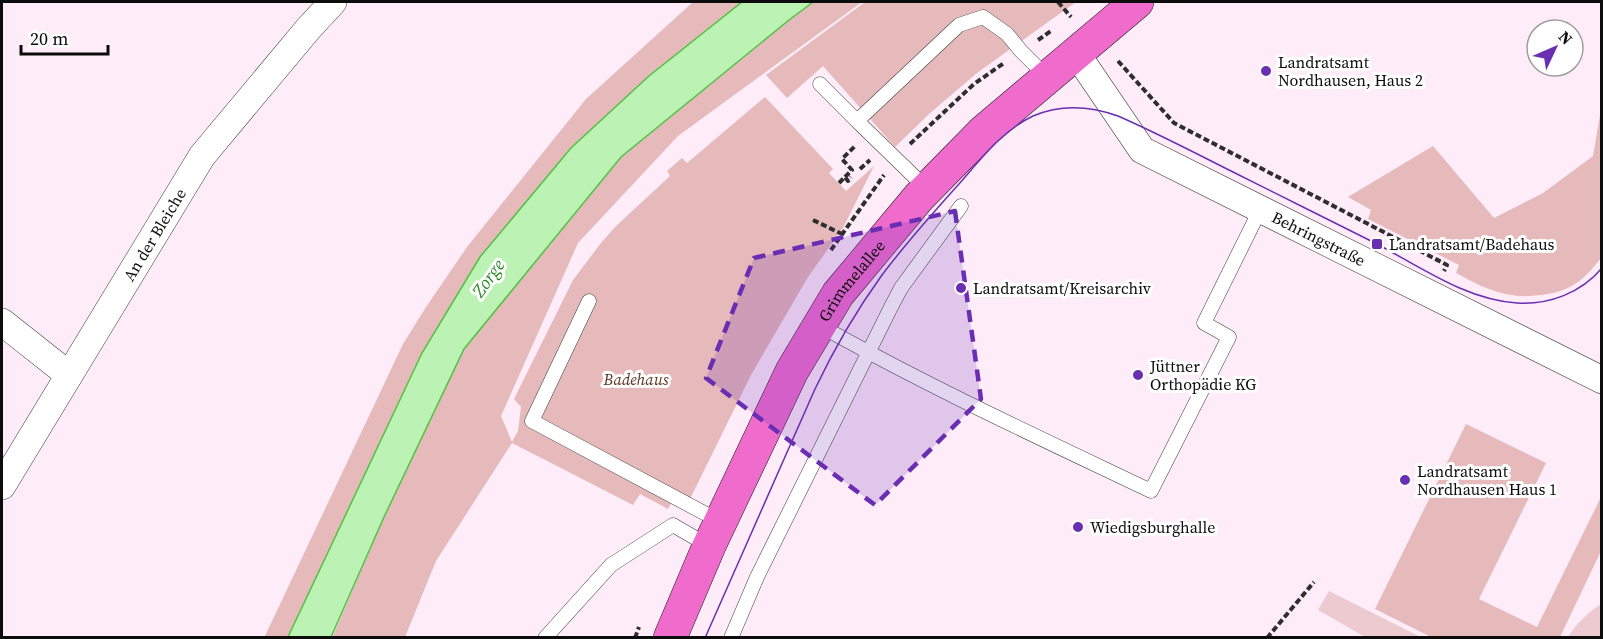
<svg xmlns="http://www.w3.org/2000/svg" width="1603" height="639" viewBox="0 0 1603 639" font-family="'Source Serif 4',serif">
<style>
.green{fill:#e6b9ba}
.pitch{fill:#edcad0}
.water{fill:#bdf2b5;stroke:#4fc341;stroke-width:1.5}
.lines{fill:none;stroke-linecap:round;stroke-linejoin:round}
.service-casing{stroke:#3f3f3f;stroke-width:15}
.minor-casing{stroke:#3f3f3f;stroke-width:28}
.primary-casing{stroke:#1d1d1d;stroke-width:34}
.path{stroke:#2e2e2e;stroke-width:4;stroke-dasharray:6 3;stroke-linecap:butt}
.service{stroke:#fff;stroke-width:14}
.minor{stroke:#fff;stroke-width:27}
.primary{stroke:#ef6ccd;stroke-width:33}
.tram{stroke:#6a2eb2;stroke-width:1.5}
.marked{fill:#6a2eb2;fill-opacity:0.2;stroke:#6a2eb2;stroke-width:4.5;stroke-dasharray:12 8;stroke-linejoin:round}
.poi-dot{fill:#6a2eb2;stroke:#fff;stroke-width:2}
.labels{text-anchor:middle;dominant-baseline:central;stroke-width:6;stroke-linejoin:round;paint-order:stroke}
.poi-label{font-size:16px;fill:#0c0c0c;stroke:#fff;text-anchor:start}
.street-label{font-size:16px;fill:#0c0c0c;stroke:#fff}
.park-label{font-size:16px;font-style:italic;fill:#5f3321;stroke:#fff}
.water-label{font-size:18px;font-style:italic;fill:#24881e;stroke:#fff}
</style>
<rect width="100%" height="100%" fill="#feedf9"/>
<!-- green -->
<path class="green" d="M693,2H742L649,76L422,353L288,637L264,638L403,344L426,307L467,247L586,99Z
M813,2H862L678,136L578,243L501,416L512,442L518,431L521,407L514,399L573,280L601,243L615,227L670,176L667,171L682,158L687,163L765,97L833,169L829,173L846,191L874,166L843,228L808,277L751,375L690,499L677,493L668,509L640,494L633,505L512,443L436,561L405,637L332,638L384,517L464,349L621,157L789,20Z
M865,2H1076L977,73L929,114L895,147L823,66L787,98L766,75Z
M1601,109V258C1593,268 1586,277 1575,284C1564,291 1552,294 1540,295C1508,300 1483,288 1456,273L1459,265L1368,219L1371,210L1348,197L1433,146L1494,218L1543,193L1593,156Z
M1466,424L1546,463L1479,599L1537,627L1601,497V551L1560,637H1431L1375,609Z"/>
<!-- pitch -->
<path class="pitch" d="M1329,591L1421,637H1365L1318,610Z
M1601,604V637H1568C1577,623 1587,613 1601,604Z"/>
<!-- water -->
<path class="water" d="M742,2H813L789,20L621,157L464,349L384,517L331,637H288L422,353L480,257L571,148L649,76Z"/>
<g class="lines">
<defs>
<path id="service" d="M820,84L857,121
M927,189L857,121L959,25L983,17L1007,34L1021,51L1047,77
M589,301L532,421L721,522
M819,325C927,386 1040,438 1151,491L1229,337L1204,323L1260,210
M545,638L611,565L673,525L709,546
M731,638L757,577L890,309L901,288L961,206"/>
<g id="minor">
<path id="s1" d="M1076,53L1142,150L1602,380"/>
<path d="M2,322L69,375"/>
<path id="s2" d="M2,486L202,156L308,29L333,2"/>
</g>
<g id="primary">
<path id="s3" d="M670,638L709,546L792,371L838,294L919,197L984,131L1137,2"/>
</g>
</defs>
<!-- service casing -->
<use href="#service" class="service-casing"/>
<!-- minor casing -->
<use href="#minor" class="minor-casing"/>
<!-- primary casing -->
<use href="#primary" class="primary-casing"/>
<!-- path -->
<path class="path" d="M1058,2L1071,17
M1038,40L1051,31
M1118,61L1174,123L1447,265L1444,271
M910,144L974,84L1004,63
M860,169L870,160
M845,177L852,170L842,159L855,146
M839,183L845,177L848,181L851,177
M813,220L842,234
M831,250L884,175
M635,638L639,627
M1267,638L1314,582"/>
<!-- service -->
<use href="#service" class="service"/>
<!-- minor -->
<use href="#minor" class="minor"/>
<!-- primary -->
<use href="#primary" class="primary"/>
<!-- tram -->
<path class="tram" d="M705,638L815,389C834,349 856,311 882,275C906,243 933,213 959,184C981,159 1003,130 1033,116C1061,104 1090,106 1118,116C1157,133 1195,153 1233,172C1280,196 1328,219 1375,243C1419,266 1466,300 1517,303C1549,305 1581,293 1602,268"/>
</g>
<!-- marked area -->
<path class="marked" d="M955,211L981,399L875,505L706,378L754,258Z"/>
<!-- markers -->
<g class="poi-dot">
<circle cx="1266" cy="71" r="6"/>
<rect x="1371" y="238" width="12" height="12" rx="3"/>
<circle cx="961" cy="288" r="6"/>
<circle cx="1138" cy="375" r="6"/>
<circle cx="1405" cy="480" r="6"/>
<circle cx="1078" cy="527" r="6"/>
</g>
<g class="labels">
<!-- poi labels -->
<g class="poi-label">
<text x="1278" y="62">Landratsamt<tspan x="1278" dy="18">Nordhausen, Haus 2</tspan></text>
<text x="1389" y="244">Landratsamt/Badehaus</text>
<text x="973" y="288">Landratsamt/Kreisarchiv</text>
<text x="1150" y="366">Jüttner<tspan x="1150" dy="18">Orthopädie KG</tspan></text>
<text x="1417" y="471">Landratsamt<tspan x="1417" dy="18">Nordhausen Haus 1</tspan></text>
<text x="1090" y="527">Wiedigsburghalle</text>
</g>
<!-- street labels -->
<g class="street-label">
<text stroke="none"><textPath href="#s2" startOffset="294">An der Bleiche</textPath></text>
<text stroke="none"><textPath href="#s1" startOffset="315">Behringstraße</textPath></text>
<text stroke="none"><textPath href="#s3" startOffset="402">Grimmelallee</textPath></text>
</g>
<!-- park labels -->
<g class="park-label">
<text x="636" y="379">Badehaus</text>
</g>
<!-- water labels -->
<g class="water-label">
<text transform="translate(488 278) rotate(-54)">Zorge</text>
</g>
</g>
<!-- border -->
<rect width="1603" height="639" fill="none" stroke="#0c0c0c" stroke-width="6"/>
<!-- north arrow -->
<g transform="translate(1555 48) rotate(46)"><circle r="28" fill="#ffffff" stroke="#9e9e9e" stroke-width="1.5"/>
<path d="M0-4.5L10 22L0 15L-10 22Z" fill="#6a2eb2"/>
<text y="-9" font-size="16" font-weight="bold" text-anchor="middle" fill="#0c0c0c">N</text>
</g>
<!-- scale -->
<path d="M21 45v9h87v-9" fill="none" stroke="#0c0c0c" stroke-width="3"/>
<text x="30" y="45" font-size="18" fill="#0c0c0c" stroke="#ffffff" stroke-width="4.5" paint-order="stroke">20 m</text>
</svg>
